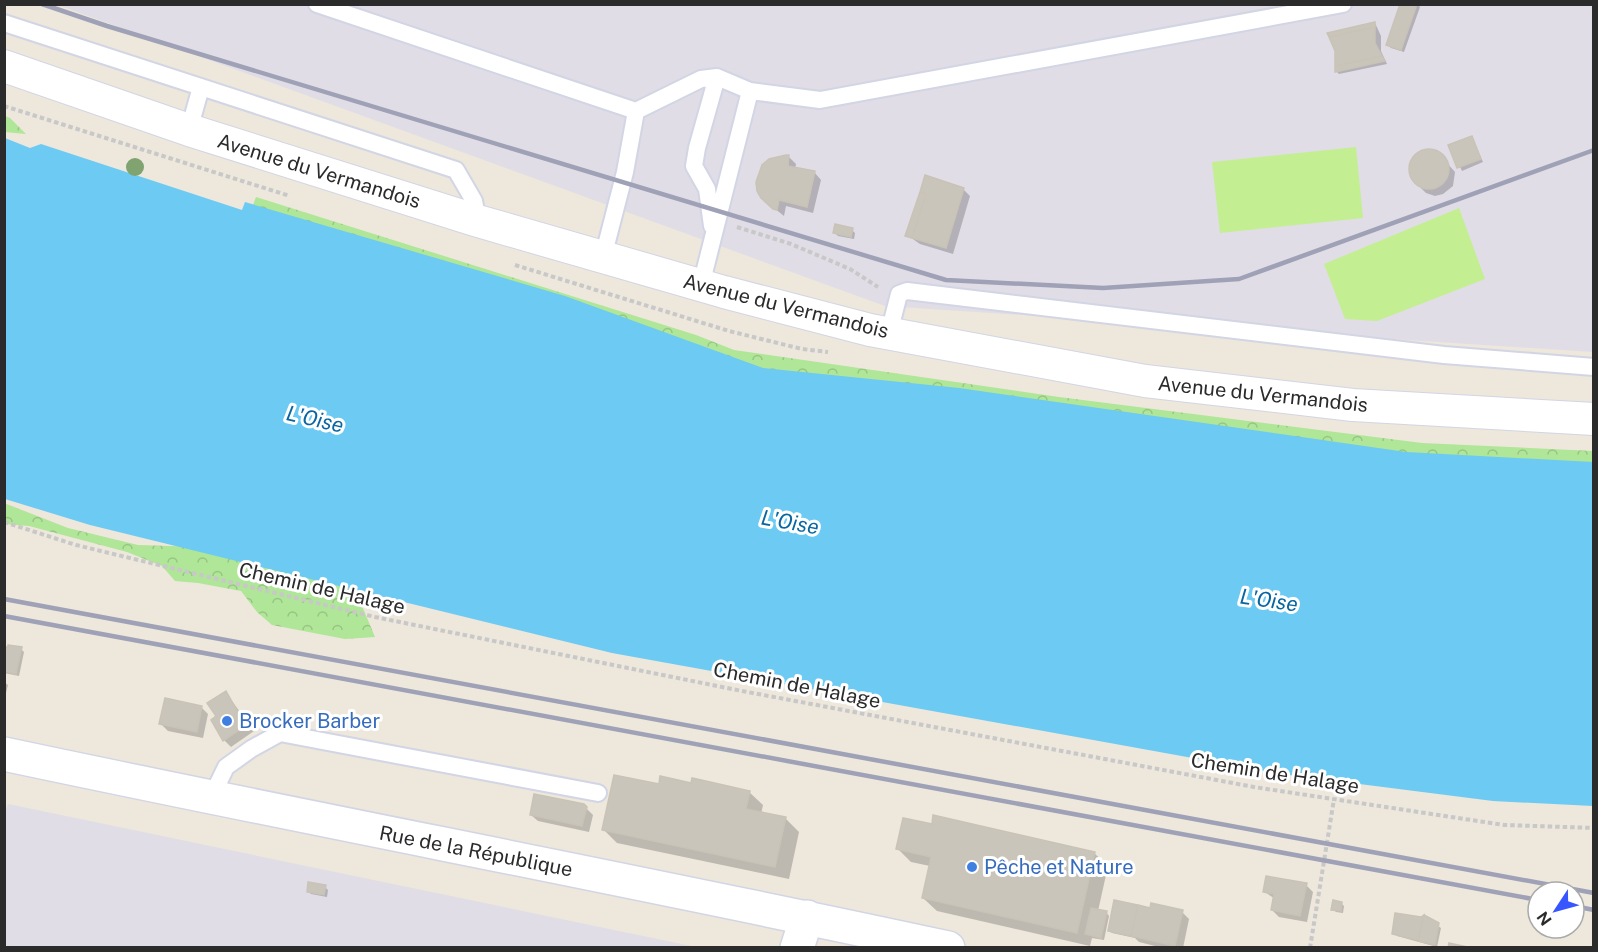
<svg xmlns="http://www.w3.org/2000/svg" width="1598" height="952" viewBox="0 0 1598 952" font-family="'Public Sans',sans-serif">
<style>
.industrial{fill:#e0dde6}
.forest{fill:url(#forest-crowns)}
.pitch{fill:#c4ee92}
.water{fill:#6ccaf3}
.shadow{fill:#0003}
.building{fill:#c9c5bb;stroke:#c9c3b6;stroke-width:1.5}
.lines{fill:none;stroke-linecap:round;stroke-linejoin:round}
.lane-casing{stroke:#d2d5e4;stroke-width:20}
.street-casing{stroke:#d2d5e4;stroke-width:34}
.secondary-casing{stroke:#d2d5e4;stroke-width:36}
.path{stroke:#c8c8c8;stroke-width:4;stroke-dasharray:4.5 3;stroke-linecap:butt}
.lane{stroke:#fff;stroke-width:16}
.street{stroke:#fff;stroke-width:32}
.secondary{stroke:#fff;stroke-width:33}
.rail{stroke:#9fa1b6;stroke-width:4.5}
.tree{fill:#80a370}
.shop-dot{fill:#3f7fe0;stroke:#fff;stroke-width:2}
.labels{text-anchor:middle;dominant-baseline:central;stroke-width:6;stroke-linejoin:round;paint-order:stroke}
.street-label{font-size:20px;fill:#2b2b2b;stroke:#fff}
.shop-label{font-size:20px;fill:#366cbe;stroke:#fff;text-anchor:start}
.water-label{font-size:21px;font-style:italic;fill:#0867a2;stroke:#fff}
</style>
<defs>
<pattern id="forest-crowns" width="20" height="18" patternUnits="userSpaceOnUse" patternTransform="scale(1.5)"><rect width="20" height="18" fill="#afe697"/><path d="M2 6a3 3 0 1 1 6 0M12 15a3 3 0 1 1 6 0" fill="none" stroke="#97c582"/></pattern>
</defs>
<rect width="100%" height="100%" fill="#ede7dc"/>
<!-- industrial -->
<path class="industrial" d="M58,5H1593V352L885,306Z
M8,804L696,947L5,948L4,815Z"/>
<!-- forest -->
<path class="forest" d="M5,116L10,118L26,134L5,132Z
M256,197L696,335L734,350L1059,397L1422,443L1593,451V476L1433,470L731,365L253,205Z
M4,503L68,528L138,545L202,547L348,588L362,606L375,637L345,639L272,625L257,612L241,591L198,583L175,581L162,566L127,552L29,526L5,524Z"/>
<!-- pitch -->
<path class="pitch" d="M1356,147L1363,218L1220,233L1212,162Z
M1459,208L1485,279L1377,321L1345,319L1324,264Z"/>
<!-- water -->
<path class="water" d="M5,138L30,148L41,144L242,210L245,202L565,296L763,368L959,388L1406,452L1593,462V806L1493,801L1281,774L612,653L90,525L5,499Z"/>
<!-- shadow -->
<path class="shadow" d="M1417,4L1420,7L1404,52L1391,48L1388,45Z
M1375,23L1381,36V51L1387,64L1339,74L1337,72Z
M1472,137L1483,162L1462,171L1450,146Z
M1424,151L1439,154L1455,172L1453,186L1443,194L1435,196L1426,193L1413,180L1410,173L1413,158Z
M777,157H789L796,164L795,169L815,173L821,180L813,213L786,206L784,216L769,204Z
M963,189L970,196L953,254L920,244L907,235Z
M852,230L855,233L854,239L838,236L835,233Z
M4,647L21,649L24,652L19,676L4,673Z
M4,682L8,685L4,701Z
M226,693L254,731L231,747L224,740L218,717Z
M201,707L208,714L203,738L168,731L161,724Z
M692,784L749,792L763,805L761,814L786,819L799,832L789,879L617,843L604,830L660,786Z
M584,806L593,815L589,832L538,821L531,815Z
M898,849L1094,853L1108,866L1098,911L1106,912L1109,916L1104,940L1092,938L1090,946L937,911L923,898L930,866L911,862Z
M1306,885L1313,892L1307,922L1279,917L1272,910L1275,899L1265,892Z
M325,887L328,890L327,897L311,894L308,891Z
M1341,903L1344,906L1343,913L1336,912L1333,909Z
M1151,909L1182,912L1189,919L1183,948H1163L1139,942L1135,938L1112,933L1109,930Z
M1423,916L1441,928L1437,947L1397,936L1394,933L1422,919Z"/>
<!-- building -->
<path class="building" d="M1400,4H1417L1401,50L1386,45Z
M1375,22V27L1329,37L1327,33Z
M1375,27V43L1382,56L1335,66V51L1329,37Z
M1382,56L1385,61L1335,72V66Z
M1472,136L1481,159L1457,168L1448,145Z
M1409 169a20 20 0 1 1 40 0a20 20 0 1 1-40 0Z
M786,155H789L788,166L815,171L807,207L779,200L777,210L773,209L761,198L757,191L756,182L762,165L769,159Z
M925,175L964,188L946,248L912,238L926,194L920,192Z
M920,192L926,194L912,238L905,236Z
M835,224L853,228L851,237L833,233Z
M8,645L22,647L16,674L4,671V647H8Z
M226,691L239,714L240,713L248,724L223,741L211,720L216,716L207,703Z
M165,698L202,706L197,732L159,724Z
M614,775L659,784L660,776L691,783L692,778L750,791L746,809L786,817L775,867L602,830Z
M534,794L584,804L587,807L582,826L530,815Z
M933,815L1095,852L1077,933L922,898L931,857L896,849L903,818L932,824Z
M1266,876L1307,883L1300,916L1271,910L1274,894L1263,892Z
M308,882L326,885L324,895L307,892Z
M1114,900L1138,905L1131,936L1108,931Z
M1333,900L1342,902L1341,911L1331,910Z
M1151,903L1183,910L1175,946L1131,936L1138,905L1150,908Z
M1091,908L1107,911L1101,938L1085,934Z
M1395,913L1421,917L1424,915L1418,940L1392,934Z
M1424,915L1439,923L1435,945L1418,941Z
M1449,943L1472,948H1448Z"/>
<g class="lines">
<defs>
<path id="lane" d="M317,4L636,111L701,79L717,77L750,91L820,100L1343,4
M4,23L456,170L474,201L478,221
M189,130L201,87
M712,226L707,189L694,166L697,148L717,77
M603,257L625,172L636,111
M701,285L750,91
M889,333L899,294L907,291L1444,355L1594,367
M211,798L226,767L251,749L280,733L598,793"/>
<path id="street" d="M4,66L189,130L478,221L724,292L870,330L1145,381L1353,405L1594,419"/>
<path id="secondary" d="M4,754C319,821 634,880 948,948
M797,948L807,917"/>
</defs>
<!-- lane casing -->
<use href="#lane" class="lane-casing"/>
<!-- street casing -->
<use href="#street" class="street-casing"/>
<!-- secondary casing -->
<use href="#secondary" class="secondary-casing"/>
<!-- path -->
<path class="path" d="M4,106L290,196
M737,227L791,244L850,269L878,287
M515,265L729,331L802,349L828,352
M4,522L76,545L375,617L742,691L1254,787L1504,825L1594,828
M1310,948L1334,799"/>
<!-- lane -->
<use href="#lane" class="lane"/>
<!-- street -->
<use href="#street" class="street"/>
<!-- secondary -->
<use href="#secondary" class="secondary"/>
<!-- rail -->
<path class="rail" d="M42,4L107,26L946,280L1103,288L1239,279L1594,150
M4,599L1594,893
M4,616L1538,900
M1574,906L1594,910"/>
</g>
<!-- trees -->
<circle class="tree" cx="135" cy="167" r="9"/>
<!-- markers -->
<g class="shop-dot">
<circle cx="227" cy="721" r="6"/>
<circle cx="972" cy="867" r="6"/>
</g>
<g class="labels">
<!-- street labels -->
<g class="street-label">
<text transform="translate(319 171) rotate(17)">Avenue du Vermandois</text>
<text transform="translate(786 306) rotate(14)">Avenue du Vermandois</text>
<text transform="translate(1263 394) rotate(6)">Avenue du Vermandois</text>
<text transform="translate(322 588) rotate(13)">Chemin de Halage</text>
<text transform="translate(797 685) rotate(11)">Chemin de Halage</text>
<text transform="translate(1275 773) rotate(9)">Chemin de Halage</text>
<text transform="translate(476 851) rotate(11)">Rue de la République</text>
</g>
<!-- shop labels -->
<g class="shop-label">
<text x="239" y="721">Brocker Barber</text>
<text x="984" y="867">Pêche et Nature</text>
</g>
<!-- water labels -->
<g class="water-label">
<text transform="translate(315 419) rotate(13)">L'Oise</text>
<text transform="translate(790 522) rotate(10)">L'Oise</text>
<text transform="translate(1269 600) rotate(8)">L'Oise</text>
</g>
</g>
<!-- border -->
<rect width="1598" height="952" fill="none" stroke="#2b2b2b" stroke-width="12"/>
<!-- north arrow -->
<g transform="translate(1556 910) rotate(234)"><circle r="28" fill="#ffffff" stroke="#aaaaaa" stroke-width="1.5"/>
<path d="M0-4.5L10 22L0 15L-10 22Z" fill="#3856ff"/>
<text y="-9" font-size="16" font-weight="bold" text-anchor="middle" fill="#2b2b2b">N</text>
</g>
</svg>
